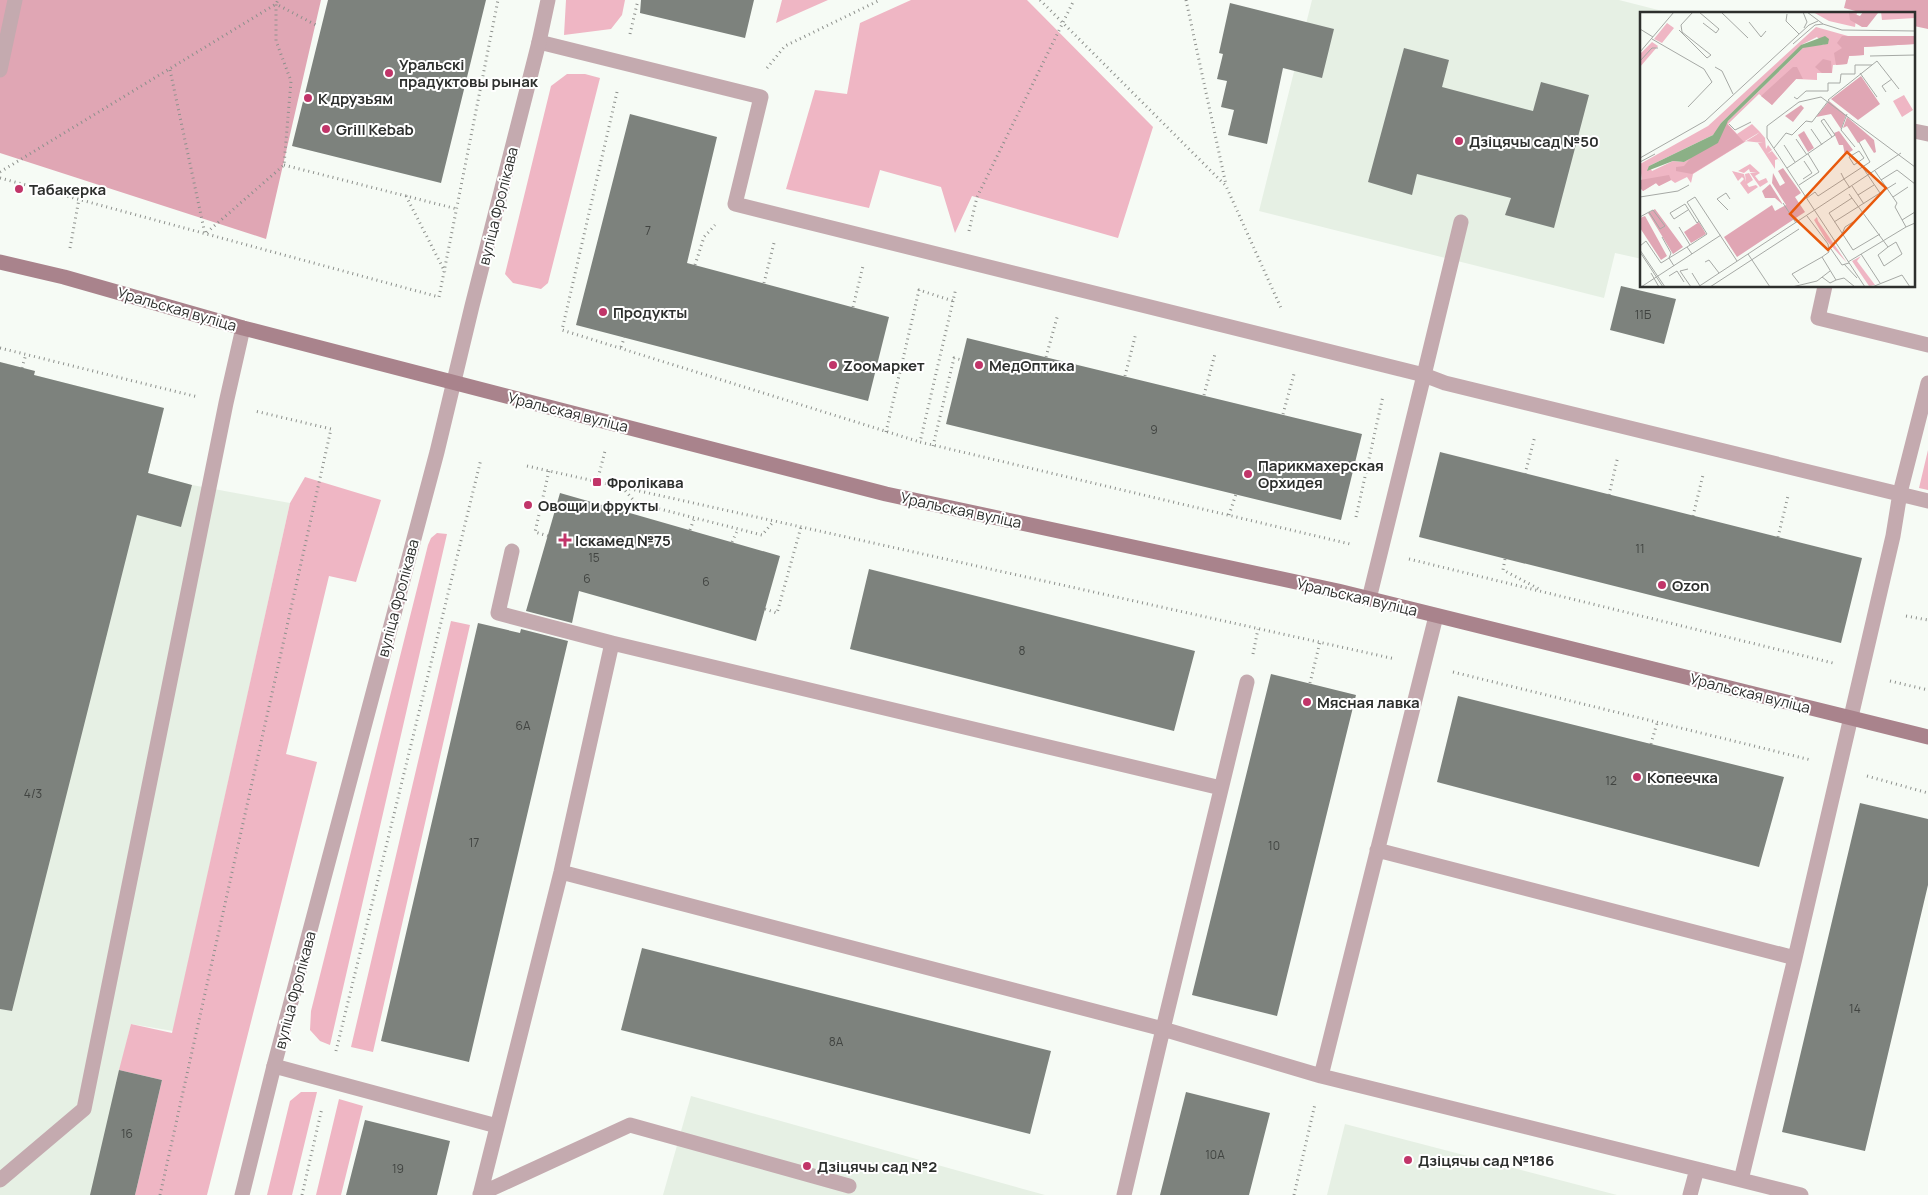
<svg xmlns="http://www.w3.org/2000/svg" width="1928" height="1195" viewBox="0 0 1928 1195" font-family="Manrope,sans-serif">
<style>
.built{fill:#e6f0e4}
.green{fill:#efb6c4}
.forest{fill:#e0a6b4}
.building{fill:#7d827d}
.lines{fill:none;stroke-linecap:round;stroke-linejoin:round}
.path{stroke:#8d908c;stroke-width:3;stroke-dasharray:1 4;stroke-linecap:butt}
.lane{stroke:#c4aaaf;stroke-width:15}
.street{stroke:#c4aaaf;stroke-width:15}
.secondary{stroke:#a9838c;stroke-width:15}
.poi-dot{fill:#c13569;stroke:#fff;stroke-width:2}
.labels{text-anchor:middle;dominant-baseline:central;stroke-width:4;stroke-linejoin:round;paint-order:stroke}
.number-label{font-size:12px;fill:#414441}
.poi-label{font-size:15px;font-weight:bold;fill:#2d2f2d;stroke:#fff;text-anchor:start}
.street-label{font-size:15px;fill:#2d2f2d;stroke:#fff}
.inset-road{fill:none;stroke:#a6a9a5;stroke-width:1}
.view{fill:#e8590c;fill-opacity:0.15;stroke:#e8590c;stroke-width:2.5}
.inset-edge{fill:none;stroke:#2d2f2d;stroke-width:2.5}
</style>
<rect width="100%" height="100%" fill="#f6fbf5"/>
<!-- built -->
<path class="built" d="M1312,0H1619L1674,14H1642V259L1615,253L1604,298L1259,211Z
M4,363L35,371L34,375L164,408L148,473L192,485L290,503L173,1031L131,1024L120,1070L162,1080L135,1195H0V369H2Z
M691,1096L1045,1195H663Z
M1345,1124L1617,1195H1327Z"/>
<!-- green -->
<path class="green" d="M566,0H625L622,15L611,29L564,35Z
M782,0H828L776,23Z
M911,0H1027L1153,127L1118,238L972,196L955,233L941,187L880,170L869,208L786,189L815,90L847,94L860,23Z
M567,74H585L600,78L548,283L541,289L513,283L505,274L551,86Z
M1928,450V490L1919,488Z
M305,477L381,500L356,582L329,576L286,754L317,762L207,1195H135L162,1080L119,1070L131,1024L172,1033L290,503Z
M437,533L447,534L330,1045L320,1041L310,1030L311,1011L428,545L431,538Z
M451,621L470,625L373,1052L351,1047Z
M301,1092H317L292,1195H267L290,1101Z
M339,1099L363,1106L341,1195H316Z"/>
<!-- forest -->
<path class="forest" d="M0,0H321L266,239L0,153Z
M1846,0H1928V29L1914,26V14H1867L1844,8Z"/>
<!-- building -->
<path class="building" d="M328,0H486L441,183L292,146Z
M641,0H754L745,38L640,13Z
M1230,3L1334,29L1322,78L1283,68L1267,144L1228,135L1234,110L1221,107L1227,81L1217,79L1223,54L1219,53Z
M1404,48L1449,60L1442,87L1533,111L1541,82L1589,95L1554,228L1505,215L1511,198L1417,174L1412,195L1368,182Z
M630,114L717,137L687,263L889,317L868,401L576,325Z
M1621,286L1676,299L1664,344L1610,330Z
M967,338L1362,434L1341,520L946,424Z
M0,362L35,371L34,375L164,408L148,473L192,485L181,527L137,515L12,1011L0,1009Z
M1440,452L1862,558L1841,643L1419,537Z
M560,493L780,556L756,641L579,591L572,623L526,611Z
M869,569L1195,651L1174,731L850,649Z
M478,623L520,633L521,629L568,641L469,1062L381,1041Z
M1271,674L1356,695L1277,1016L1192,995Z
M1458,696L1784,777L1759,867L1437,782Z
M1860,803L1928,819V885L1865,1151L1782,1132Z
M642,948L1051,1051L1030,1134L621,1030Z
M119,1070L162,1080L135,1195H90Z
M1186,1092L1270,1113L1249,1195H1160Z
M365,1120L450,1141L437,1195H346Z"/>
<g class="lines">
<!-- path -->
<path class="path" d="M1040,0L1226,186L1281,308
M1186,0L1226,185
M630,34L638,0
M767,68L785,46L880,0
M170,70L205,234L284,165L291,81L276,41V4L316,25
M617,92L562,330L920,442
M284,165L457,209
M0,172L276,4L278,0
M0,178L439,297L498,0
M406,196L445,272
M969,231L977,197L1074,0
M70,248L79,199
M695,265L704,237L715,225
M764,283L774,243
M953,301L920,442L1350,544V542
M853,307L863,266
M621,347L625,336
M0,348L198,397
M1046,357L1058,314
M22,368L26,354
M1125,376L1136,333
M1204,395L1215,354
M1283,414L1294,374
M886,432L919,290L953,301L956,288
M933,446L954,358L962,360
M527,466L1395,659
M1525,474L1535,436
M597,482L605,451
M622,487L636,503L762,535L774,521
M1609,495L1618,456
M1229,515L1236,494
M1693,516L1703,475
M1356,517L1383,396
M690,530L694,519
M548,536L535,532L549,471
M1778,537L1788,496
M732,542L738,529
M1409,559L1833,663
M1505,559L1503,570L1541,590
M765,609L777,613L801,527
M1906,616L1928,620
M1253,654L1258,629
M1453,672L1811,760
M1890,681L1928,690
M1310,683L1320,642
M1651,744L1657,723
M1867,776L1928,793
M336,1051L481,459
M160,1195L331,429L255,411
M302,1195L322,1108
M1294,1195L1315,1104"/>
<!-- lane -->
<path class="lane" d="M539,42L761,97L735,204L1424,375L1369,599
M0,70L15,0
M1914,131L1928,134
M1461,222L1424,375L1445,383L1928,501
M1825,286L1818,318L1928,345
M512,551L498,613L612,643
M1377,850L1795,958
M561,872L1163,1029L1321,1076L1741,1180L1795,958L1893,536L1900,493L1928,383
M274,1066L497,1126
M1321,1076L1436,616
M0,1180L84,1109L226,403L243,328
M1741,1180L1801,1195
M480,1194L630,1125L849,1186
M480,1195L561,872L612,643L1221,788
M1124,1195L1163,1029L1247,682
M1690,1195L1697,1169"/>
<!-- street -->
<path class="street" d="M242,1195L274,1066L437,452L472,306L539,42L548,0"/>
<!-- secondary -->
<path class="secondary" d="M0,262L64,277L243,328L886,494L1338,591L1928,737"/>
</g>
<!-- markers -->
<g class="poi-dot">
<circle cx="389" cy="73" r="5"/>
<circle cx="308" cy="98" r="5"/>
<circle cx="326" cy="129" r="5"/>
<circle cx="1459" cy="141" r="5"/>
<circle cx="19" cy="189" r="5"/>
<circle cx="603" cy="312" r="5"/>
<circle cx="833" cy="365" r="5"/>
<circle cx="979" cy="365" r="5"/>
<circle cx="1248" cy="474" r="5"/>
<rect x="592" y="477" width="10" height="10" rx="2.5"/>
<circle cx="528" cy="505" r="5"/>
<path d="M562.5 532.5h5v5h5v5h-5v5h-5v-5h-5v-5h5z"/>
<circle cx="1662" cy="585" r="5"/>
<circle cx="1307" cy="702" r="5"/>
<circle cx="1637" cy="777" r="5"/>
<circle cx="1408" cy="1160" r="5"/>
<circle cx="807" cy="1166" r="5"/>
</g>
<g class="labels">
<!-- number labels -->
<g class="number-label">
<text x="648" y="230">7</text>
<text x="1643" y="314">11Б</text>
<text x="1154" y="429">9</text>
<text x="1640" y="548">11</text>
<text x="594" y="557">15</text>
<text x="587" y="578">6</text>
<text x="706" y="581">6</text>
<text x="1022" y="650">8</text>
<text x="523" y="725">6А</text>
<text x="1611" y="780">12</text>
<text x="33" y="793">4/3</text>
<text x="474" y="842">17</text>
<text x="1274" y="845">10</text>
<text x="1855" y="1008">14</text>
<text x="836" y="1041">8А</text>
<text x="127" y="1133">16</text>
<text x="1215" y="1154">10А</text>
<text x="398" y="1168">19</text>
</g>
<!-- poi labels -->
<g class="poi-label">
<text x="399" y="64">Уральскі<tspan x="399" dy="17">прадуктовы рынак</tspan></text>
<text x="318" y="98">К друзьям</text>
<text x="336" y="129">Grill Kebab</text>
<text x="1469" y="141">Дзіцячы сад №50</text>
<text x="29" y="189">Табакерка</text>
<text x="613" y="312">Продукты</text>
<text x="843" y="365">Zooмаркет</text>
<text x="989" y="365">МедОптика</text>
<text x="1258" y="465">Парикмахерская<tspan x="1258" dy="17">Орхидея</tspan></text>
<text x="607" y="482">Фролікава</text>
<text x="538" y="505">Овощи и фрукты</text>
<text x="575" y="540">Іскамед №75</text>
<text x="1672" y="585">Ozon</text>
<text x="1317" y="702">Мясная лавка</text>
<text x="1647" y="777">Копеечка</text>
<text x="1418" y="1160">Дзіцячы сад №186</text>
<text x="817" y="1166">Дзіцячы сад №2</text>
</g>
<!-- street labels -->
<g class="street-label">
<text transform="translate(498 206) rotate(-76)">вуліца Фролікава</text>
<text transform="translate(177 309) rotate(16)">Уральская вуліца</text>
<text transform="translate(568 412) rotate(14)">Уральская вуліца</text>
<text transform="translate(961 510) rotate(12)">Уральская вуліца</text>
<text transform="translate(1357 597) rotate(13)">Уральская вуліца</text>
<text transform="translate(398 598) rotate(-75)">вуліца Фролікава</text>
<text transform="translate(1750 693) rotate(14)">Уральская вуліца</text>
<text transform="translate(295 990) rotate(-75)">вуліца Фролікава</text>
</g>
</g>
<!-- overview -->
<g transform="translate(1640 12)">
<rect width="275" height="275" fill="#f6fbf5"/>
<path d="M173,0H217L215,15L189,9ZM241,0H275V6L242,8ZM27,11L34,16L22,31L14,27ZM176,15L208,24H274L275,32L224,35V43L209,44L207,52L193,53L192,61H177V68L156,67L132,93L119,82L88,112L97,122L112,112L120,120L116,123L53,162L51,171L47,165L35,171L31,168L19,174L16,171L3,179L0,152L68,114ZM177,25L184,33L170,32L163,36L88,109L65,136L44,150L33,149L12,159L9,154L75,122L81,111L163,32ZM12,30L18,34L0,55V42ZM228,83L233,89L220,100L215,94ZM264,83L273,98L262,105L253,89ZM120,120L125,126L126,137L128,133L132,138L127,142L132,139L143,153L138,147L135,148V157L118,131H123L105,129ZM110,152L120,161L115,164L119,169L126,166L128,170L120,175L110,161H117L110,160L109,157L104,161L98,159ZM92,159L104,162L106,170L105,162L109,161L113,168L107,172L109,175L116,173L118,175L108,182L100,171L104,167L102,165L98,169ZM177,205L178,209L207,251L186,228L174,208ZM221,244L217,249L235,273L229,274L212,249Z" fill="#efb6c4" fill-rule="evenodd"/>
<path d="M209,0L220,4L223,0L238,1L227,15H222L210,8ZM202,24H274L275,32L224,35V43L209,44L207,52L196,53L194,41L202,36L197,31ZM183,47L191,49L192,61H182L175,55ZM153,55H157L163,67H156L132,93L121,84ZM221,64L240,92L218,108L191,87ZM189,89L206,103L201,117L191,102L176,105ZM161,93L164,96L153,110L145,104ZM207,105L234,128L236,140L234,141L225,127L218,131L207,114L203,116ZM86,111L104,130L52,162L36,159V155L44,154L53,143L78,131ZM164,119L174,136L168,140L158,123ZM199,119L213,138L205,143L203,133H199L194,121ZM143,156L161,181L155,185L165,200L97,245L84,225L132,193L135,199L146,193L132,171L133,161L140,174L145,171L138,159ZM29,163L31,168L19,174L16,171L3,179L0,176V168ZM130,172L142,191V192L135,186H125L122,179ZM15,197L43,235L33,242L8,201ZM5,204L27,244L21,248L0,216V206ZM59,210L66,222L51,231L44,220Z" fill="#e0a6b4"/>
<path d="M185,24L189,27L188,32L163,36L88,109L78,131L44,150L33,149L7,159L9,154L73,123L81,111L161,33Z" fill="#8bb086"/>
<path class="inset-road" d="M59,0L79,17L76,21L63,11M81,0L108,26M163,0L167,10L164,16M167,0L183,12L202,18L275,19M147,2L146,9L159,22M109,10L121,25L126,19M0,17L13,25M39,18L67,46L71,43L42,20L41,13L53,0M12,27L64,57L72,70L48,95M153,32L175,13L183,12M0,40L34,0M230,44L275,43M0,49L12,36H18M75,55L82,59L93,82M220,61L237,85M246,80L242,74L252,67M154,85L157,87L166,79H188V71H200L201,62H215V53H232M188,88L237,49L259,77M207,102L201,118L215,135M184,107L181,109L192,125M89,112L95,118L111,110M171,117L182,133M156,127L167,143M144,133L155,150M134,136L146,121L152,123L166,109L172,110L189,88M219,139L224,146L214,153L209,145ZM0,146L65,109L169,13L178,9M0,150L15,142M147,156L195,123L184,107M235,159L257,191L255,195L266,215L275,211M201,161L204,167L230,150L219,130M163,167L172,161L164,149M241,168L257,158L275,172M159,173L179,160L168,142M212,174L224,192M240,181L256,171M209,182L248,235L238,243L244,254L262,242L256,230L248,235M218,183L234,173M0,185L38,179L49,173M253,185L268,175M167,186L175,180L178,184L204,167L210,176M212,186L189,201L213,238L240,222M143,191L156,211M48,198L34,207L30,201L45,192L57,211L59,209M88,198L77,187L86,181L90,187M167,204L188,232L189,240L182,245L196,268L204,266L215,275M0,205L9,200L20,217L25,214L13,198L9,200M262,208L275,200M194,210L240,181L219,150M39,215L50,233M202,222L205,215L213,210M22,225L31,241L29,246L34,254M0,234L6,229L21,251L47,235M191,237L202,253L209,251M0,238L25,275M0,240L23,275M52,242L47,235L67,222L47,190L55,185L97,249M108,242L130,275M221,242L240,271M65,250L69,248L79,261M208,250L266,215M204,252L217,266M48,257L40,259L51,275M11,261L19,275M52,261L60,274M29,264L37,259L44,270M182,265L190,271L196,268M159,271L152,262L182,245M1,275L81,223M58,275L261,141M70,275L159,217M152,275L177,269L190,259M225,275L127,126V114L159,90L181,85L275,155M232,275L262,263L270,275"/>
<path class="view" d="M207,140L246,176L188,238L150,202Z"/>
<rect width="275" height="275" class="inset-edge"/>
</g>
</svg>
